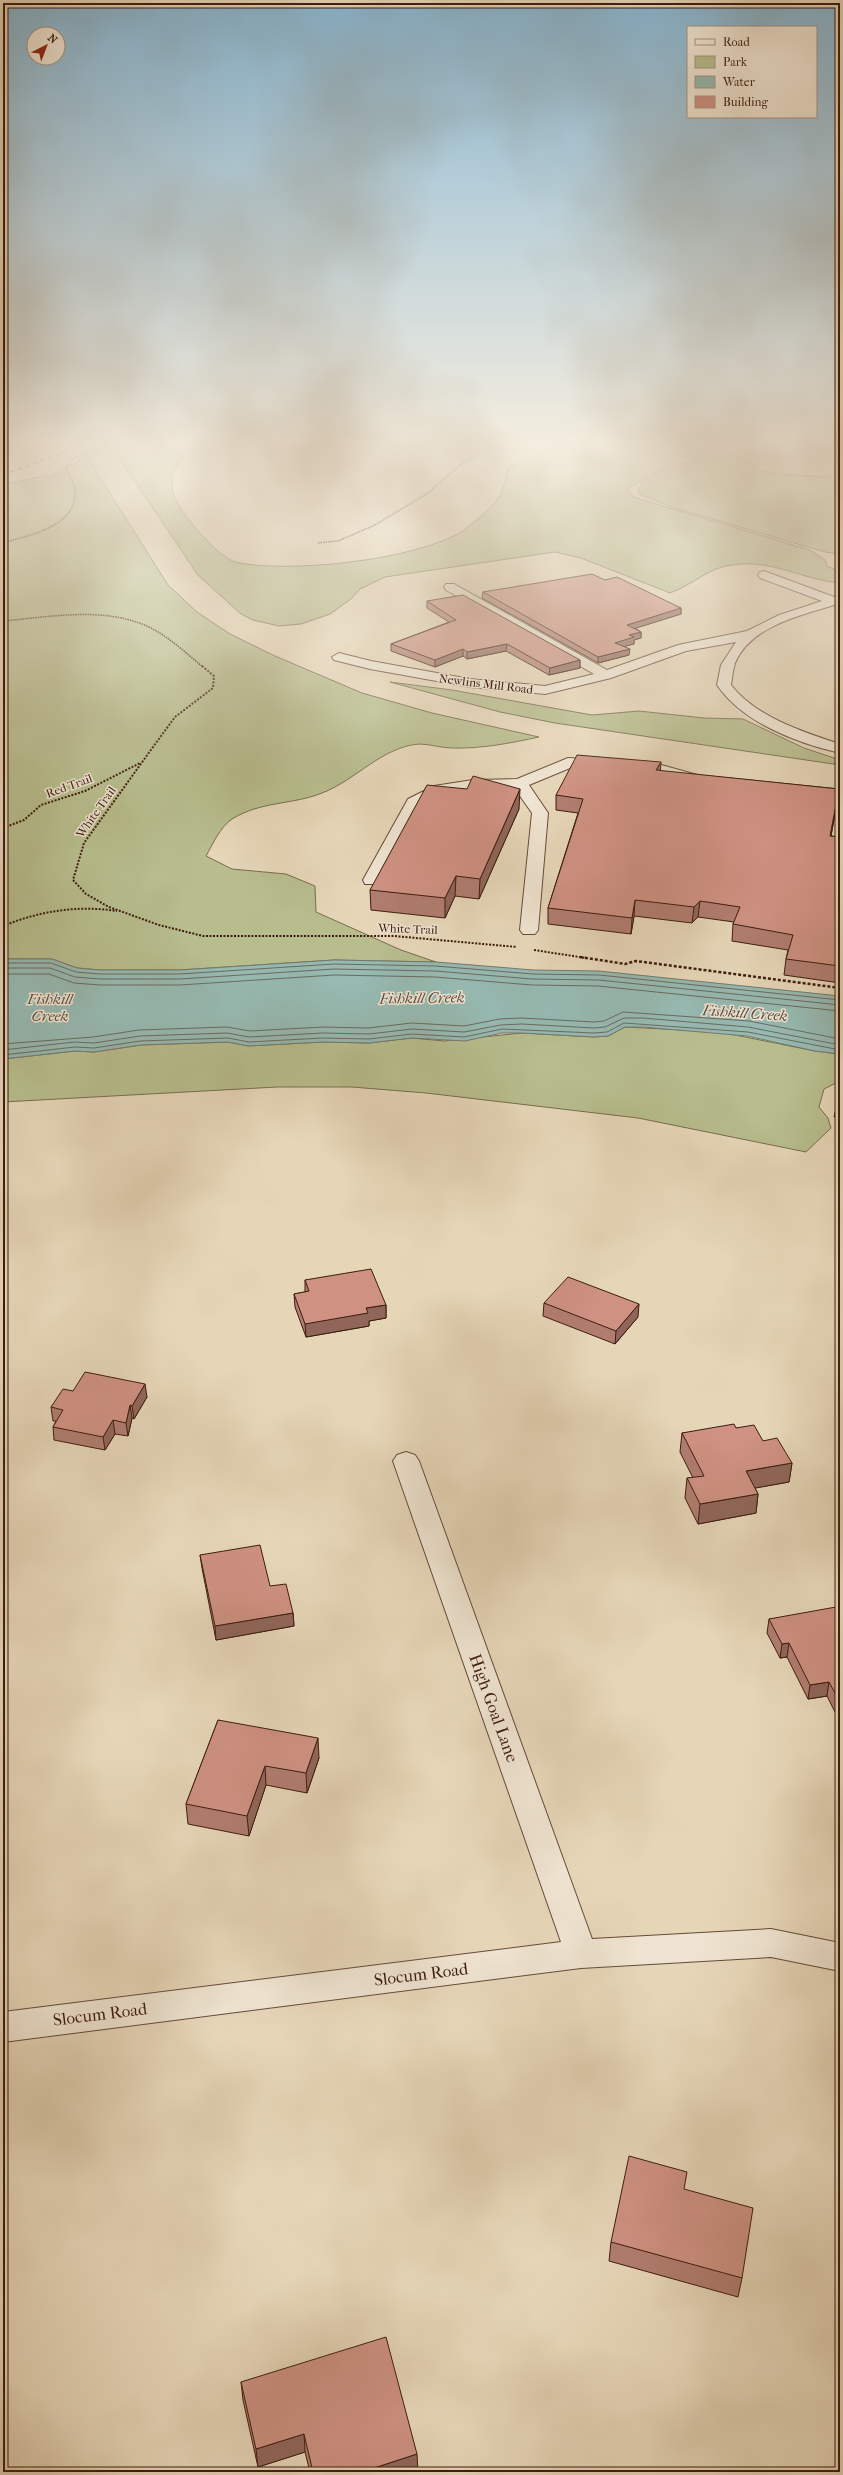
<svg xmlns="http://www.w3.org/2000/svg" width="843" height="2475" viewBox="0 0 843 2475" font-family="'IM FELL French Canon',serif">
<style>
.green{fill:#b7bd8d;stroke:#7a6c4e}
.water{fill:#96b9b1;stroke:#727a70}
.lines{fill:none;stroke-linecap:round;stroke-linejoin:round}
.shore{stroke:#6a6a60;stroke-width:1}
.minor-casing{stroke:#674a39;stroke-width:2}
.path-far2{stroke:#3d1c0f;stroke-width:1.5;stroke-dasharray:1.5 1;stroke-linecap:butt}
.path-far1{stroke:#3d1c0f;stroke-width:2;stroke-dasharray:2 1.5;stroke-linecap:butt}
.path{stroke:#3d1c0f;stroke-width:2.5;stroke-dasharray:3 2;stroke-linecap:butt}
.minor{fill:#efe4d1;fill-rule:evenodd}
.rail{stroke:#3d1c0f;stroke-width:1.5;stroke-dasharray:4 4;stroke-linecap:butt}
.wall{fill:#b17d70;stroke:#3d1c0f}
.shaded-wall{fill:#90665b;stroke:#3d1c0f}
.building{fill:#ce9182;stroke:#3d1c0f}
.labels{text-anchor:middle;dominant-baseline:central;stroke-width:3;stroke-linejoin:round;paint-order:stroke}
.far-street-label{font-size:12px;fill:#3d1c0f;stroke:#efe4d1}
.water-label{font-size:15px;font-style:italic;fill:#584b40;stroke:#efe4d1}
.near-street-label{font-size:17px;fill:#3d1c0f;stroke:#efe4d1}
</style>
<rect width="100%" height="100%" fill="#e6d6b8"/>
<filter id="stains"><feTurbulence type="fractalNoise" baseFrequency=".005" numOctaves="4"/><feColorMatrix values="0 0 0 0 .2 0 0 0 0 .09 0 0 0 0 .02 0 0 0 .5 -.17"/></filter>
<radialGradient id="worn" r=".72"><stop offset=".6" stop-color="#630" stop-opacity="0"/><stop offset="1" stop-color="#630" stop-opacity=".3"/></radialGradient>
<!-- green -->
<path class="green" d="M188,443C187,462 165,466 174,496C180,513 218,557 235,562C287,574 415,560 461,532C470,526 490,509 497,500C505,490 504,478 509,467L566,443H707L627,489L633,497L810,550L825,560L827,566L840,572V583C797,579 765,554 719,568C704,573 687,587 670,593L581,558L555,552L385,577L360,589L351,599L330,614L301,624L279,626L253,620L241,614L198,575L115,452L104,447L118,444Z
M715,454L742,457L759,470L771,473L823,477L836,474L840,468V554L825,552L675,508L641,495L638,492C639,474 699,457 715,454Z
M87,457L168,585L197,612L230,634L275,656L362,693L432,713L539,737C511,743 481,749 452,748C441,748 430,744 419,744C382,747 356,780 322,793C292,805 261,801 232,819C220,827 213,844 206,856L232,869L286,874L315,886L316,912L401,950L436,962L334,960L180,970H100L77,968L52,959H3V485L48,475L46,478Z
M390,682L452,690L592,715L639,711L704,718L743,719L804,748L840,760V765L555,723L500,712Z
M625,1027L720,1032L815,1051L840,1054V1081L824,1089L819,1107L828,1118L831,1128L806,1152L638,1118L426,1093L352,1087H277L3,1102V1059L75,1051L94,1052L141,1045L228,1042L248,1046L323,1042L369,1043L412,1038L444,1041L522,1033L594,1037L608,1036Z"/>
<!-- water -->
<path class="water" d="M3,959H52L77,968L100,970H180L334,960L436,962L533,970L599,971L840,996V1054L815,1051L747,1036L643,1027H625L608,1036L594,1037L522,1033H502L465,1041L412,1038L369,1043L323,1042L248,1046L228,1042L141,1045L94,1052L75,1051L3,1059Z"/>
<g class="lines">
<!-- shore -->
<path class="shore" d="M3,963H51L76,972L100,974H180L334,964L435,966L533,974L599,975L840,1000
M3,968H50L75,977L100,979H180L334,969L435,971L532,979L599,980L840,1005
M3,974H49L74,983L100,985H180L334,975L435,977L532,985L598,986L840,1011
M3,1044L93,1037L139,1030L227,1027L250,1031L323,1027L368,1028L412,1023L464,1026L500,1019L521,1018L594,1022L604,1021L623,1012L749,1021L840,1039
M3,1050L74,1042L94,1043L140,1036L227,1033L249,1037L323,1033L369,1034L412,1029L464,1032L501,1025L522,1024L594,1028L605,1027L624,1018H643L748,1027L840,1045
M3,1055L75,1047L94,1048L140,1041L228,1038L249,1042L323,1038L369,1039L412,1034L464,1037L502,1029L594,1033L607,1032L624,1023L748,1032L840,1050"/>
<defs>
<path id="minor" d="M764,571L834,597L840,595V603C804,615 752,624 735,663C733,670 732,678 731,685C756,717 803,732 840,744V753C797,743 743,723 717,685L721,665L736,642L686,651L611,678L545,694L470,687L370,669L334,660L332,657L339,653L371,661L470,679L545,686L594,674L446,590L444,587L446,584H454L607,670L678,645L747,631L779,615L822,601L760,578L758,575L760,572Z
M568,758L654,763L701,776L704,779L696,784L654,773L570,768L529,785L548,813L538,930L535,934H523L520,930L532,813L515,789L473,790L438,795L420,805L377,884H365L363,880L408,799L434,786L473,780L517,779Z
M406,1452L415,1455L419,1461L592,1939L771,1929L840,1943V1971L771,1957L581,1968L3,2042V2012L561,1942L393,1461L397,1455Z"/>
</defs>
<!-- minor casing -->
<use href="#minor" class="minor-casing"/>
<!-- path-far2 -->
<path class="path-far2" d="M3,543C29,535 78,527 75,490C74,482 68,475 66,467L74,458L117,443
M318,543L338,541L375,525L428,493L466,460L506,443
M3,621C50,617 104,606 149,627C169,637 186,653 203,667"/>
<!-- path-far1 -->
<path class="path-far1" d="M202,666L214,676L213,688L175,717L153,747L84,843L73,880L86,894L109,907L159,925L203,936H394L517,947
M3,828L24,820L41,805L85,791L140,763
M3,926C40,911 77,905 117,911
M534,950L586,958"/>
<!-- path -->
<path class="path" d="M580,957L625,964L636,961L840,988"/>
<!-- minor -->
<use href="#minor" class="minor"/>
<!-- rail -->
<path class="rail" d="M3,475L90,443"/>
</g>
<!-- wall -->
<path class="wall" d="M605,580L681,608V614L635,628L641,632V638L634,640V644L624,646L629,655L598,663L482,598L483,592Z
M427,601L580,660V668L549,675L506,651L467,659L463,656L435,667L391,651V644L449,622L427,608Z
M660,771L839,789L837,804L831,836L840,837V983L784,975L786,959L788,950L732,941L733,924L734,922L698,917L692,923L634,916L631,934L548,924V908L578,813L556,810V795Z
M519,809L479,899L455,896L445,918L371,910L370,890Z
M840,1098V1118L834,1117L836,1108Z
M305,1280L386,1305V1318L369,1321V1326L306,1337L295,1307L294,1294L305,1292Z
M544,1303L638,1317L615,1344L543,1316Z
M73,1391L147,1397L134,1419L132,1418L128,1436L115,1434L105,1450L54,1440L53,1427L56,1421H53L51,1407Z
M736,1428L763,1441L792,1463L789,1482L755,1488L758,1494L756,1513L698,1524L685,1498L687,1478H693L680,1452L682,1433Z
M200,1555L270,1586L293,1613L294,1626L216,1640L202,1568Z
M840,1614V1715L837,1716L827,1696L808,1699L787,1657L780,1658L767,1633L769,1619Z
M218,1720L319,1758L307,1793L266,1785L249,1836L188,1824L186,1804Z
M685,2190L742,2278L738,2297L609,2261L611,2242Z
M241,2382L418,2471L416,2472H310L305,2452L258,2467L243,2400Z"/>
<!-- shaded-wall -->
<path class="shaded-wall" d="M681,608V614L627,631V625Z
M641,632V638L634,640V644L615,649V643L629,635Z
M507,644L506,651L467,659V652Z
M463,649V656L435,667V660Z
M630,649L629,655L598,663V657Z
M580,660V668L549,675L550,668Z
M661,762L660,777L656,770Z
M520,789L519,809L479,899L480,879Z
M839,789L837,804L828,851L830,836Z
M456,876L455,896L445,918V898Z
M635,900L634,916L631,934L632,918Z
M700,901L698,917L692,923L694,907Z
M639,1304L638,1317L615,1344L616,1331Z
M386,1305V1318L369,1321V1326L306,1337L305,1324L366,1308Z
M145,1384L147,1397L134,1419L132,1406Z
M130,1405L132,1418L128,1436L126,1423Z
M113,1420L115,1434L105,1450L103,1437Z
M792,1463L789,1482L744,1490L746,1471Z
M758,1494L756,1513L698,1524L700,1504Z
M293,1613L294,1626L216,1640L215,1626Z
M789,1643L787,1657L780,1658L782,1644Z
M829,1682L827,1696L808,1699L810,1685Z
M840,1702V1715L837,1716Z
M318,1738L319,1758L307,1793L306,1773Z
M265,1766L266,1785L249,1836L247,1816Z
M304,2434L305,2452L258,2467L256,2449Z
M417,2454L418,2471L416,2472H374V2468Z
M329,2469V2472H319Z"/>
<!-- building -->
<path class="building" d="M592,574L605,580L617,577L681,608L627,625L641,632L629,635L634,637L615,643L630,649L598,657L483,592Z
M463,595L580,660L550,668L507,644L467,652L463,649L435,660L391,644L456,620L427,601Z
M577,755L661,762L656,770L839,789L830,836L840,837V966L786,959L793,935L733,924L740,907L700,901L694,907L635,900L632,918L548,908L583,799L556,795Z
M473,776L520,789L480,879L456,876L445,898L370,890L427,785L467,789Z
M840,1098V1109L836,1108Z
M371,1269L386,1305L366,1308L368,1313L305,1324L294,1294L309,1291L305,1280Z
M568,1277L639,1304L616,1331L544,1303Z
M85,1372L145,1384L132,1406L130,1405L126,1423L113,1420L103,1437L53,1427L63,1410L51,1407L63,1389L73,1391Z
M734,1424L736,1428L754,1425L763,1441L777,1438L792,1463L746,1471L758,1494L700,1504L687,1478L704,1476L682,1433Z
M260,1545L270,1586L286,1584L293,1613L215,1626L200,1555Z
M836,1607L840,1614V1702L829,1682L810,1685L789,1643L782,1644L769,1619Z
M218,1720L318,1738L306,1773L265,1766L247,1816L186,1804Z
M629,2156L687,2172L684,2189L753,2208L742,2278L611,2242Z
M386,2337L417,2454L374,2468L375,2472H330L329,2469L319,2472H313L304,2434L256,2449L241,2382Z"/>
<!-- sky -->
<linearGradient id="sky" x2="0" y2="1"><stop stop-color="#87b6d2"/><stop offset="0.56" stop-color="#f4eddf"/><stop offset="1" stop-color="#f4eddf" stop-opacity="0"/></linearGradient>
<rect width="843" height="790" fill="url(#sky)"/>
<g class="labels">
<!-- far-street labels -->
<g class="far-street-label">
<text transform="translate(486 684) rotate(7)">Newlins Mill Road</text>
<text transform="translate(69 786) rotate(-20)">Red Trail</text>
<text transform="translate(96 812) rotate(-55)">White Trail</text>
<text transform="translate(408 929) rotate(2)">White Trail</text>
</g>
<!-- water labels -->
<g class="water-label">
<text transform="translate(422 998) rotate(-1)">Fishkill Creek</text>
<text x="50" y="999">Fishkill<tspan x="50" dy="17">Creek</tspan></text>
<text transform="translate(745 1013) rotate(4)">Fishkill Creek</text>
</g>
<!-- near-street labels -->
<g class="near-street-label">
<text transform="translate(494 1708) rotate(70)">High Goal Lane</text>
<text transform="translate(421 1974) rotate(-7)">Slocum Road</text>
<text transform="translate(100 2014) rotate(-7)">Slocum Road</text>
</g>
</g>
<!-- margin -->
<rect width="843" height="2475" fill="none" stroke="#e6d6b8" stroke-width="16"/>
<rect x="4" y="4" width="835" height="2467" fill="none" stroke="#3d1c0f" stroke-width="2"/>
<rect x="8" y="8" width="827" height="2459" fill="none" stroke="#3d1c0f"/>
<!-- legend -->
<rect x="687" y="26" width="130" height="92" fill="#efe4d1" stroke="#a89483"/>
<rect x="695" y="39" width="20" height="6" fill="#efe4d1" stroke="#a89483"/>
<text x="723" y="46" font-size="12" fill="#3d1c0f">Road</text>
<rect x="695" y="56" width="20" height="12" fill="#b7bd8d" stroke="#a89483"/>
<text x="723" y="66" font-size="12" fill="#3d1c0f">Park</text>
<rect x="695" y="76" width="20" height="12" fill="#96b9b1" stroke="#a89483"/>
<text x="723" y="86" font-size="12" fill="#3d1c0f">Water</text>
<rect x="695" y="96" width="20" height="12" fill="#ce9182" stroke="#a89483"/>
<text x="723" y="106" font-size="12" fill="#3d1c0f">Building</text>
<!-- north arrow -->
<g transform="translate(46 46) rotate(42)"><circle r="19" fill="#efe4d1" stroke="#a89483"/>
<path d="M0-3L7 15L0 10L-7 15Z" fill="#8f2418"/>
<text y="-6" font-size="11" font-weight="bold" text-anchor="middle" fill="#3d1c0f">N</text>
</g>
<rect width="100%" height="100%" filter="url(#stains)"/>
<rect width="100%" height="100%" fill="url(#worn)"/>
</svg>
